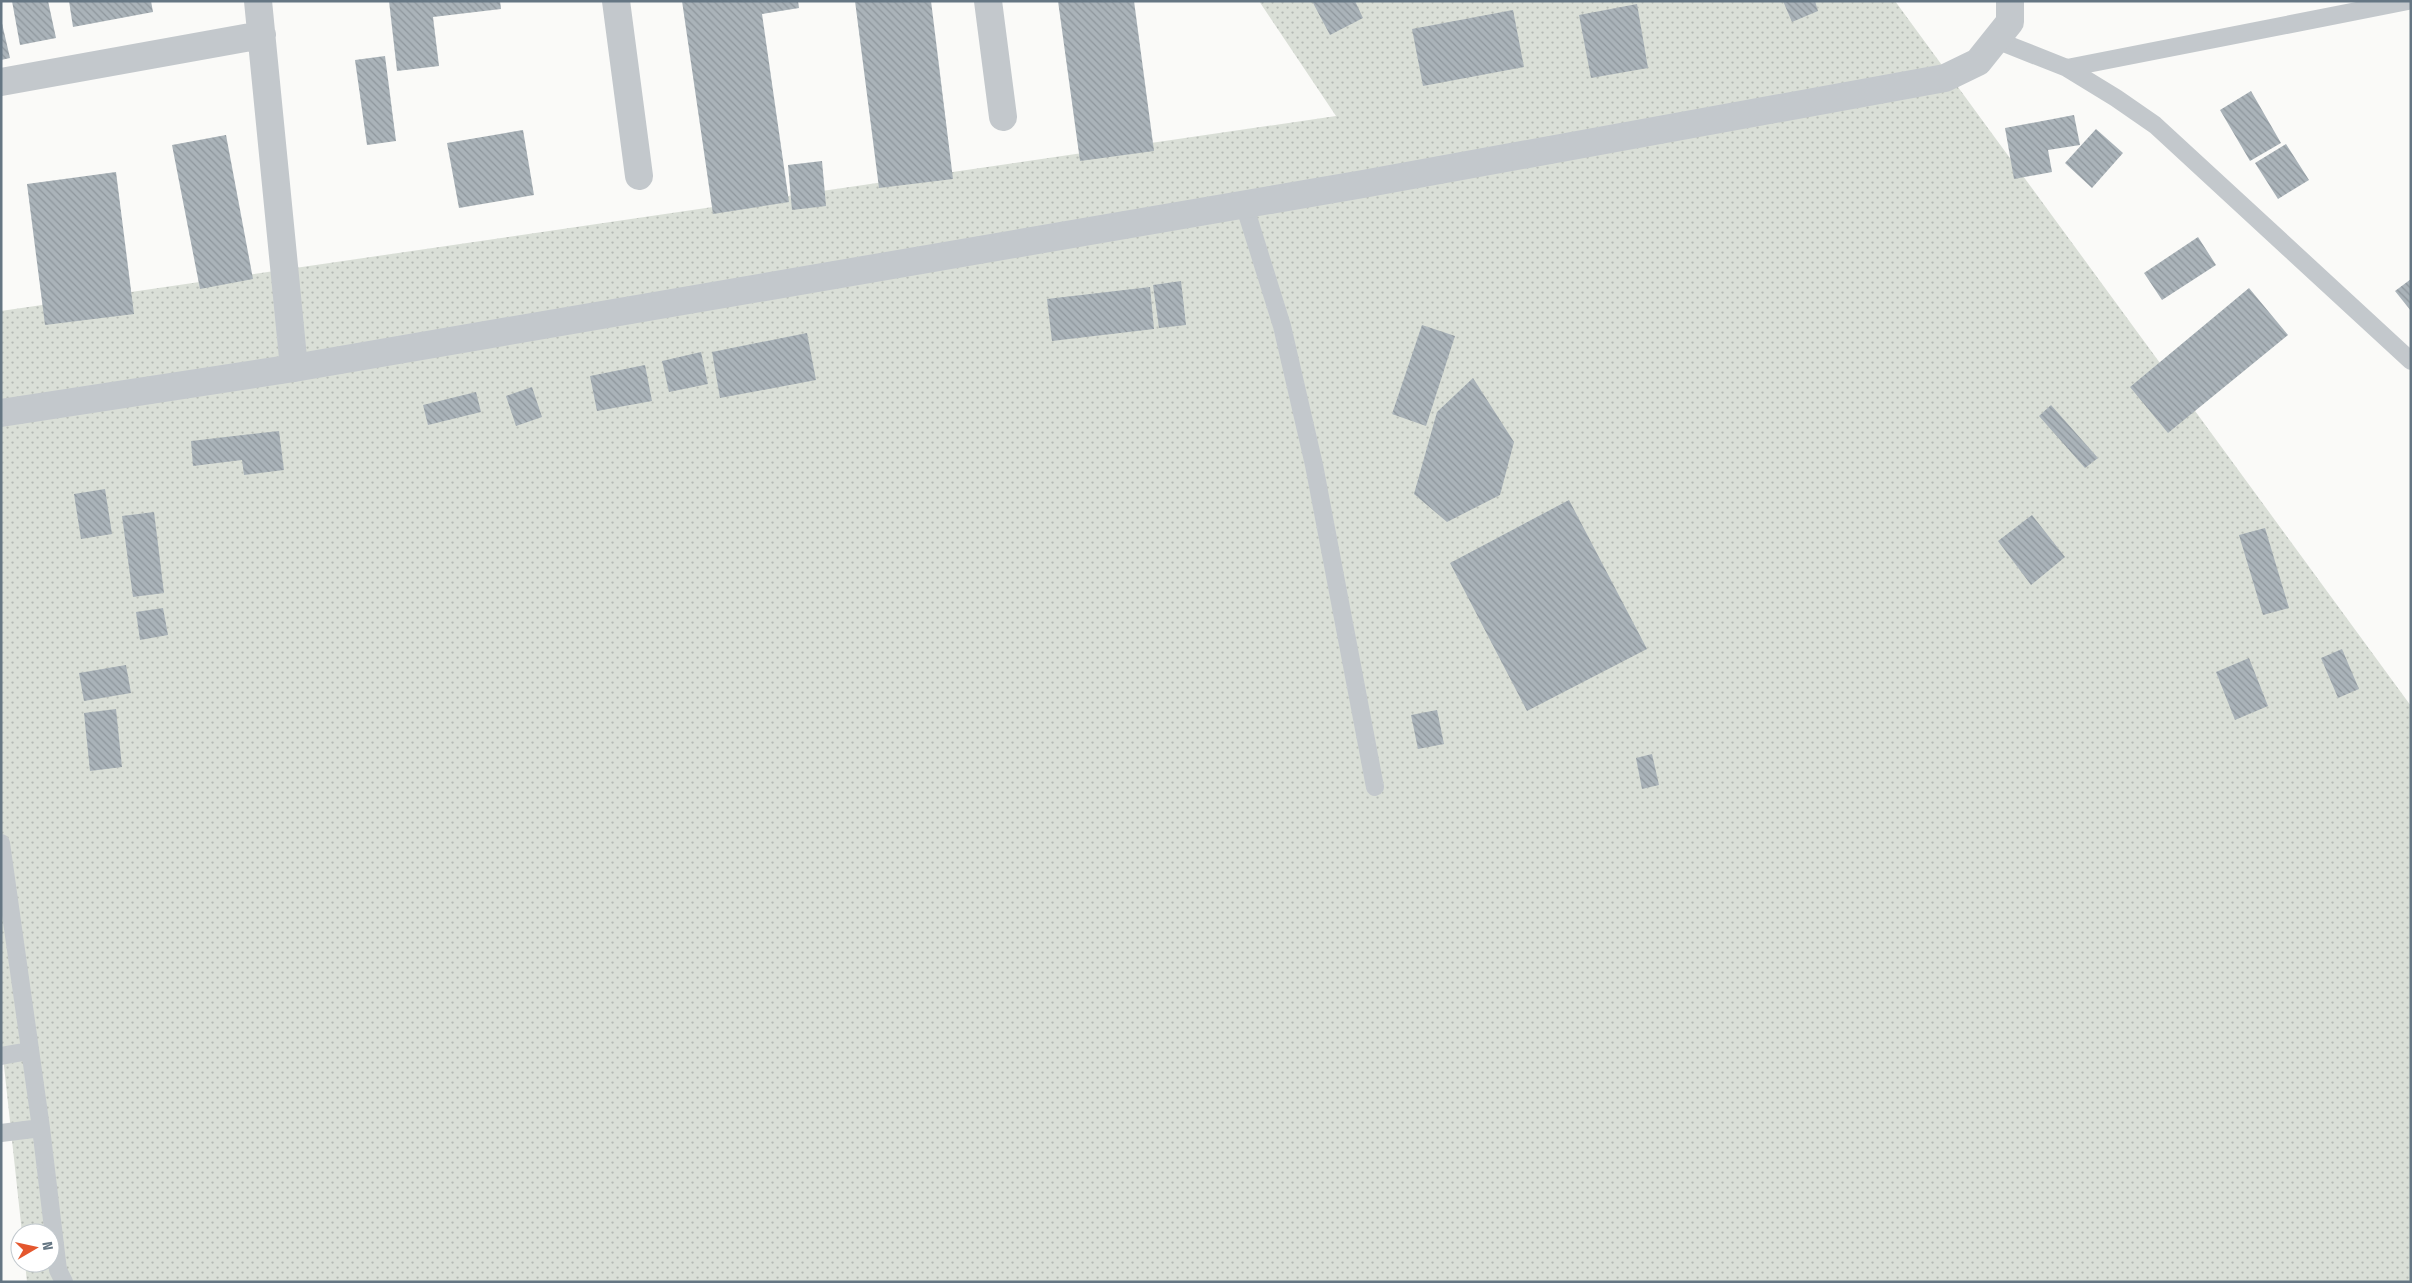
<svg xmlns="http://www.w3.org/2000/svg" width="2412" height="1283" viewBox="0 0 2412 1283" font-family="'Fira Sans Condensed',sans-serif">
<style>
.grass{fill:url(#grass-dots)}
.building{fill:url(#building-back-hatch)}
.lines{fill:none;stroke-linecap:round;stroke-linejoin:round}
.lane{stroke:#c3c8cc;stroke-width:18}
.street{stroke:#c3c8cc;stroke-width:28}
</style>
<defs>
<pattern id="grass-dots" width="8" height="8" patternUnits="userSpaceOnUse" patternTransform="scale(1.25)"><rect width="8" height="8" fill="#dadfd7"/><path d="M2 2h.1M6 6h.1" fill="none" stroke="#b4b9b4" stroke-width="1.8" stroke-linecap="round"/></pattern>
<pattern id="building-back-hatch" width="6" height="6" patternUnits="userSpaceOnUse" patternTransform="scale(1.25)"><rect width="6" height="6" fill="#aab3b9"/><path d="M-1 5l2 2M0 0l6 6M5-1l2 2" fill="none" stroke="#8e969c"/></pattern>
</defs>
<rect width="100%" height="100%" fill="#fafaf8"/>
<!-- grass -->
<path class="grass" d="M1259,1H1895L2411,706V1282H27L25,1263H50V1233H22L1,1038V311L1336,116Z"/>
<!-- building -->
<path class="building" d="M12,1H48L56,38L20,45Z
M69,1H151L153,12L73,27Z
M389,1H500L501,9L433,17L439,66L397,71Z
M682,1H798L799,8L762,14L789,202L713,214Z
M855,1H931L953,179L879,188Z
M1058,1H1134L1154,151L1080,161Z
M1312,1H1355L1363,18L1330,35Z
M1783,1H1815L1818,11L1792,22Z
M1637,4L1648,68L1591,78L1579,15Z
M1513,10L1524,67L1423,86L1412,29Z
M1,19L10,58L1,60Z
M385,56L396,141L367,145L355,60Z
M2251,91L2281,143L2250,161L2220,110Z
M2074,115L2080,145L2048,150L2052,172L2014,179L2005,128Z
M2096,129L2123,153L2092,188L2065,163Z
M523,130L534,195L459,208L447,143Z
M226,135L253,279L200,289L172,145Z
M2286,144L2309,180L2278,199L2255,163Z
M822,161L826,206L792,210L788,165Z
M116,172L134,314L45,325L27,184Z
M2198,237L2216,265L2162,300L2144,273Z
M2411,279V311L2395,291Z
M1181,281L1186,325L1159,328L1153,285Z
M1150,287L1154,329L1052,341L1047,299Z
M2249,288L2288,335L2168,433L2130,387Z
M1422,325L1455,336L1426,426L1392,414Z
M807,333L816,380L720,398L712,352Z
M701,352L708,384L669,392L662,361Z
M645,365L652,401L597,411L590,376Z
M1473,378L1514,442L1500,495L1447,522L1414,494L1437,412Z
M532,387L542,417L516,426L506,396Z
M476,392L481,412L428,425L423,405Z
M2051,405L2098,458L2085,468L2039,416Z
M279,431L284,470L244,475L242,460L193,466L191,441Z
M105,489L112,534L81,539L74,494Z
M1569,500L1647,649L1527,711L1450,563Z
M154,512L164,593L133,597L122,516Z
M2032,515L2065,557L2031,585L1998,541Z
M2265,528L2289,608L2263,615L2239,535Z
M163,608L168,635L140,640L136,612Z
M2342,649L2359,689L2338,698L2321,658Z
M2249,658L2268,706L2235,720L2216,672Z
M126,665L131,693L84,701L79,673Z
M116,709L122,767L90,771L84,713Z
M1437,710L1444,744L1418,749L1411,715Z
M1652,754L1659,785L1642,789L1636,758Z"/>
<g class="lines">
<!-- lane -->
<path class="lane" d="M1996,40L2067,68L2116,98L2155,125L2411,361
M2067,68L2408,1
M1244,204L1282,326L1314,465L1375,787
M1,843L41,1128L58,1270L64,1282
M1,1056L29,1051
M1,1133L41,1128"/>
<!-- street -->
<path class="street" d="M258,1L294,368
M616,1L639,176
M988,1L1003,117
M1,82L262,35
M1,413L294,368L1363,184L1945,78L1978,62L2010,22V1"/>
</g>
<!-- border -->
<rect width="2412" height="1283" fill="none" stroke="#657683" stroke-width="5"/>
<!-- north arrow -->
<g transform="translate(35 1248) rotate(81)"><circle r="24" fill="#ffffff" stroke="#c1c8cd"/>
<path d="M0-4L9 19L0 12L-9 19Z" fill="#e4572e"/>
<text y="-8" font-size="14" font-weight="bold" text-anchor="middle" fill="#657683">N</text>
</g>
</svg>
